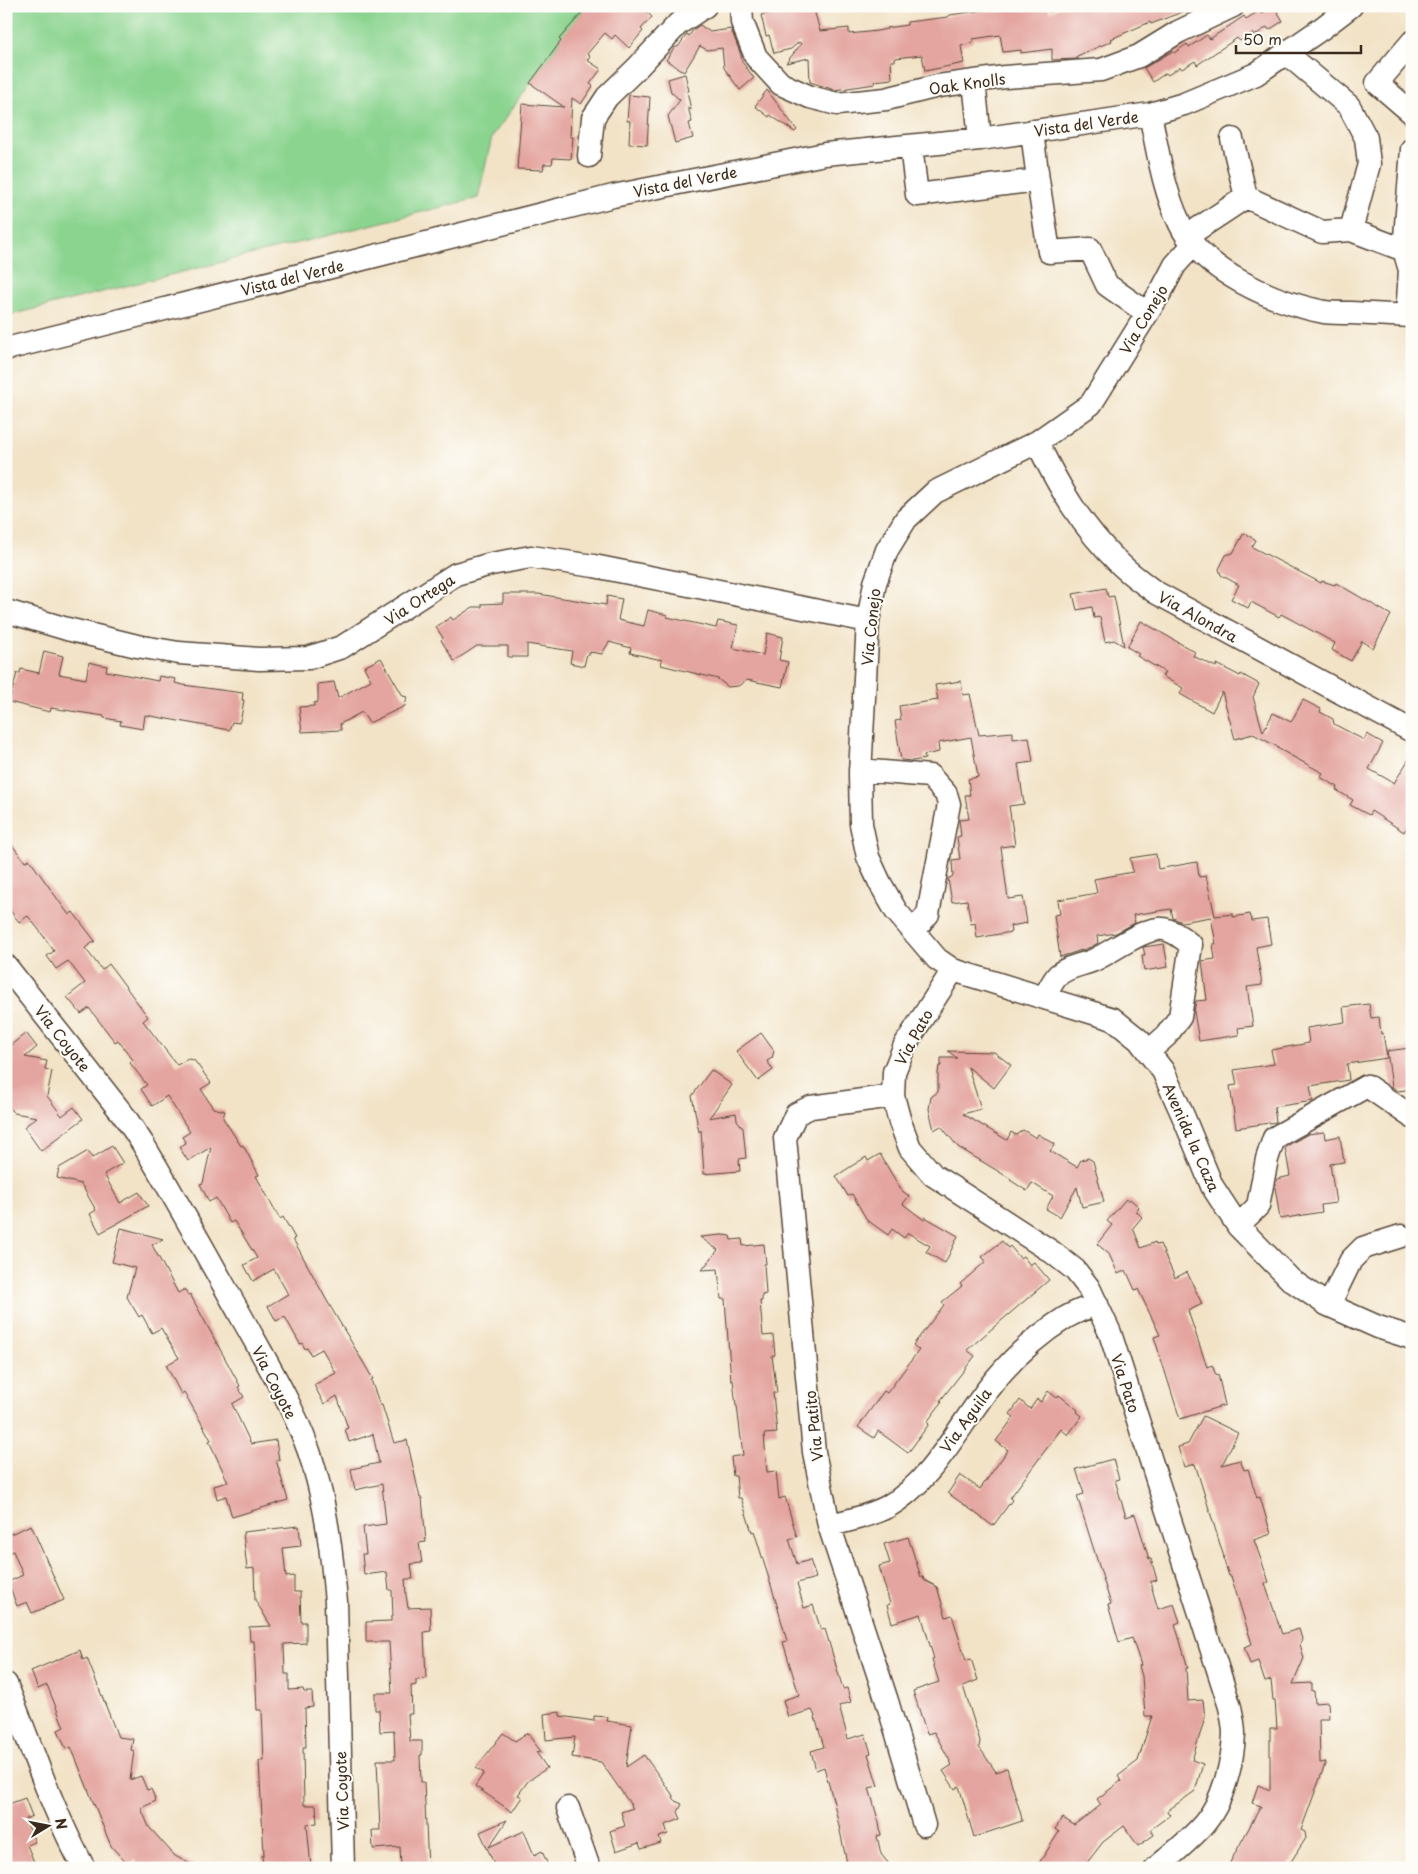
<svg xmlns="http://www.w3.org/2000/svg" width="1418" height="1874" viewBox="0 0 1418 1874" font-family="'Playpen Sans',sans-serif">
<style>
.green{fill:#8bd490;stroke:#637f57}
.building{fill:#e4a49f}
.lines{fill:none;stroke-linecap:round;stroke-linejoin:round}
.minor-casing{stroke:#564637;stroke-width:25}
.minor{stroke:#fff;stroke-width:22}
.labels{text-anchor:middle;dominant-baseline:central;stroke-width:4;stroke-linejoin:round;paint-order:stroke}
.street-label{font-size:15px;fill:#3b2a1e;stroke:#fdfcf7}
</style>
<rect width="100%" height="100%" fill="#fdfcf7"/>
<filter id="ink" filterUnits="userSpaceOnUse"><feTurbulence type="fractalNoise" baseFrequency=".02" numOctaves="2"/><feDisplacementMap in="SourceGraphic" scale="10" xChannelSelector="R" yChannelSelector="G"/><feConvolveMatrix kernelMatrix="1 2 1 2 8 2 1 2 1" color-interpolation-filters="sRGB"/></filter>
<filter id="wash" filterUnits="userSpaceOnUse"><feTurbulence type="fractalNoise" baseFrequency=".0096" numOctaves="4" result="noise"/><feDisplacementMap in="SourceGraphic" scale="20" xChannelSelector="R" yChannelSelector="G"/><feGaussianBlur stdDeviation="1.12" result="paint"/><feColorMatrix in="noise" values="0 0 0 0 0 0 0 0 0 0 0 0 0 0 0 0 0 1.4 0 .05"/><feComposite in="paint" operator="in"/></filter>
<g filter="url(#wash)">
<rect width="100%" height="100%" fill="#f2e3c7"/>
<!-- green -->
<path class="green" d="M6,6H586L492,137L478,198L6,316Z"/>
<g id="blocks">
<!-- building -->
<path class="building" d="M588,6H641L652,17L641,29L643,31L629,48L615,35L612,39L605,33L587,54L590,56L587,60L601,69L590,84L593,86L581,104L572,98L570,137H573L571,159L553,158L552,164H544L543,170L517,169L522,104L564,107L530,83L561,41L559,39Z
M777,6H813L820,31L849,28V34L877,31L887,29V28L907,25V22L948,17L950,15L984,10V6H1049V12L1064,6L1195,7L1151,24L1150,22L1111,39L1112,41L1077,56V59L1052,60V49L1021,53V50L1003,52L1000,35L973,39V42L961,46L964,63L925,71L922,55L895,58V61H891L892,79L874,81L875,84L835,90L810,82L809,58L786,63L801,44L799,42L791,49L774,53L769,35L766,36L761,15L778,11Z
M1274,6L1283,21L1269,30L1267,27L1254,36L1252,33L1240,41L1237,38L1197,65L1195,61L1182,69L1180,67L1168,75L1166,73L1153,82L1144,68L1173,51L1174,53L1187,44L1189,47L1207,35L1210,39L1244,16L1246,19L1259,11L1261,14Z
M700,25L710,32L731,29L741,55L742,62L754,78L740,90L724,68L722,48L707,50L700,46L684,72L666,60L675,47H678L687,34L689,36L693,30Z
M685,74L689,91H687L691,110L688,107L692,122L689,123L693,138L675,143L668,116L680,100L671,92L668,79Z
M767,90L797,130L795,132L770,115L769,117L755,106Z
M629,95L650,97L647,145L629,144L630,121H627Z
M1244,533L1256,540L1252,547L1321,583L1322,581L1335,585L1336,583L1391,615L1373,648L1362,641L1351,661L1332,650L1335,643L1281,614L1279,617L1251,602L1248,608L1231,599L1239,585L1221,575L1219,569L1226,555L1233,553Z
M1106,588L1108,597L1114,596L1124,646L1114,640L1105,642L1100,617L1094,618L1092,607L1077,610L1073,594Z
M503,594H538L606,605L607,596L622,599L618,620L644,626L648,610L667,615V617L716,628L718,621L738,625L733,648L763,655L767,633L783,637L779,660L788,662L782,687L747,680L738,686L728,687L718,679L661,665L662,660L630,653L631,648L609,642L602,654L590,652V654H587L584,666L570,663L572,651L527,644V657H508V646H477L454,661L441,640L443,638L436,627L451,617L453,620L473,607H482V604L503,603Z
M1141,621L1195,652L1193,656L1216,667L1217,664L1240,676L1241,674L1259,684L1253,697L1263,732L1273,713L1291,722L1303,700L1321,709L1320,712L1333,719L1334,724L1364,740L1367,734L1383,743L1369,769L1394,783L1412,754V818L1404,832L1371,811L1369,815L1350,805L1353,800L1336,790L1338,787L1320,777L1323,773L1277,748L1278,747L1253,734L1235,739L1222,692L1212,712L1180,694L1183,688L1162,676L1165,672L1137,656L1139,654L1127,647Z
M44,651L63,656L59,674L86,679L89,662L92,663L107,666L106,671L158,681L159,676L176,679L175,683L183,685L243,693L242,700H244L241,718L239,723L232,722L229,730L145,715L143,729L120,725L121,721L104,718V716L51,708L50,712L9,702L17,673H20L21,669L39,673Z
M381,658L403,696L407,697L405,706L369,723L362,712L340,724L341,730L302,732L299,707L314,706V703L318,702V684L334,682L338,698L371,680L364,667Z
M961,681L963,695L970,694L979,735L1013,732V739L1029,737L1033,762L1018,764L1024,804L1009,806L1015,845L1001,847L1008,899L1023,897L1027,923L1010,926L1011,932L977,938L975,923L971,924L967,900L952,902L948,879L953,876L952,860L960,859L957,837L961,836L959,820L969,819L965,795H970L968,779L978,777L971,737L938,743L939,752L924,755L925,759L912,761L901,760L895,721L901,720L899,706L938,700L935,685Z
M6,837L25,862L29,859L69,915L73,912L95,941L85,948L102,970L109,964L148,1017L143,1021L177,1065L188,1059L194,1060L211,1083L201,1089L213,1108L225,1111L223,1118L241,1146L243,1145L259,1175L256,1176L280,1219L283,1217L295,1238L293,1239L326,1299L373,1379L371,1380L380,1405H382L394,1443L407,1440L420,1498H422L426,1542L419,1543L422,1563L411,1564L413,1579H405L406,1595L408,1608L430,1607L431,1631L424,1632L426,1679L416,1680V1685L411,1686L412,1714H408L410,1741H422V1755H420L421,1782H424L428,1868H401L400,1847L373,1849L372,1830H380L377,1760H395L394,1731L380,1732L379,1710H375V1693H392L389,1642H366V1622L391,1621V1617H393L392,1590H389L387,1572L364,1575L362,1554H366L363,1527L386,1524L382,1484L355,1490L351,1469L379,1463L373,1434L349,1442L345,1429L348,1428L337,1396L324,1404L314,1385L336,1373L322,1349L311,1355L307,1348L305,1349L302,1343L300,1344L285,1317L276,1321L268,1306L288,1294L274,1269L253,1281L244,1265L257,1258L234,1221L230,1223L216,1198L209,1202L200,1184L203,1183L211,1147L188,1161L179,1147L186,1143L182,1137L190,1132L167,1096L152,1106L141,1089L147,1085L130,1063L133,1060L118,1040L115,1042L89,1008L81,1014L67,997L85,983L68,961L56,969L47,956L54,951L39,930L28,916L19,922L6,905Z
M1156,854L1158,869L1197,862L1199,877L1206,876L1215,916L1233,914V917L1250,914L1252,921L1267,919L1271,944L1256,947L1262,985L1247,987L1253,1026L1238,1028L1239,1035L1199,1041L1194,1012L1196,1001L1207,1000L1202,961L1215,959L1213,944H1216L1211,917L1182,922L1173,918L1171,909L1133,915L1135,923L1116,933L1097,936L1098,943L1091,947L1060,957L1054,915L1060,914L1058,900L1097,893L1094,879L1133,872L1130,858Z
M1164,944L1168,967L1144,971L1142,955H1145L1143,947Z
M1369,1004L1371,1018L1379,1017L1381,1034L1383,1033L1387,1058L1347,1064L1349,1080L1310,1086L1313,1101L1274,1107L1276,1122L1236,1128L1230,1086L1237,1085L1234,1070L1274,1064L1271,1050L1309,1043L1307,1028L1345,1022L1343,1007Z
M26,1033L37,1047L25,1057L47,1061L45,1069L52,1071L47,1096L62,1116L74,1107L83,1119L41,1151L24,1127L37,1117L14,1113L6,1105V1049Z
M761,1033L774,1051L772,1058L767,1061L773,1070L758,1081L736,1051Z
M1410,1048L1412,1049V1089L1398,1091L1392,1087L1387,1051Z
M948,1051L994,1052L1011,1065L994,1088L968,1067L981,1109L963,1114L1007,1140L1011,1132L1016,1135L1023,1130L1036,1138L1038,1134L1055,1144L1050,1151L1077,1167L1081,1160L1088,1158L1093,1161L1104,1202L1082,1207L1077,1187L1060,1217L1046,1209L1053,1196L1032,1183L1027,1191L1010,1180L1011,1179L958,1147L941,1126L934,1130L929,1109L931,1097L938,1092V1073L939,1066H941V1058H957Z
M711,1070L732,1085L709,1118L736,1113L737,1120L743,1128L746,1158L739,1159L740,1171L704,1174L701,1130L699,1132L692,1096Z
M1324,1132L1325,1139L1340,1136L1344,1162L1330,1164L1336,1203L1321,1205L1322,1212L1280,1219L1275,1187L1277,1179L1290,1176L1285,1147L1308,1134Z
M112,1146L123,1163L104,1174L120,1203L139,1192L148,1206L100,1233L90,1214L96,1210L81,1184L57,1178L59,1168L88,1151L92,1158Z
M880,1154L901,1190L909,1196L903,1204L924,1220L925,1217L958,1236L945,1263L926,1252L930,1246L908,1233L904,1238L892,1229L888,1235L867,1220L852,1194L848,1196L836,1176L866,1157L868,1161Z
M1126,1199L1128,1201L1130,1199L1139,1207L1136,1211L1142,1217L1133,1228L1141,1248L1155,1242L1156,1245L1160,1244L1175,1278L1187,1272L1202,1304L1188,1311L1207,1367L1212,1365L1216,1375L1218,1374L1225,1405L1180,1419L1154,1337L1160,1335L1138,1289L1135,1290L1126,1270L1118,1274L1109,1254L1097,1244L1112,1225L1107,1221Z
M121,1228L163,1239L152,1245L178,1293L185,1289L188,1295L190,1294L240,1386L238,1387L244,1397L232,1404L251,1444L276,1440L279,1460H276L288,1500L232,1517L226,1496L217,1499L214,1486L228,1482L209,1441L211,1440L184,1392L181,1394L166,1365L179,1358L161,1328L152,1333L142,1315L139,1317L127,1297L135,1268L112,1262Z
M722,1235L730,1236L731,1240L742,1239L743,1246L764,1244L766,1264H764L766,1294L762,1295V1301H760L763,1336L773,1335L775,1355L772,1356L777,1393H773L777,1433L764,1434L767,1472L776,1471L779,1499L785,1497L797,1537L789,1539L797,1564L810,1560L816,1578L797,1583L804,1608L813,1605L821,1630L825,1629L843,1689L847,1688L851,1702L839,1706L848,1739L865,1734L871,1753L868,1754L878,1786L869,1788L879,1823L881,1835L877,1836L881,1854L892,1868H848L834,1803L824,1767L816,1770L811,1751L824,1747L814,1714L812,1710L788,1717L783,1700L799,1695L783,1642L787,1641L775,1598L754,1531L752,1532L741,1498H738L736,1476H733L731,1457L743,1455L737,1406H736L733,1380L731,1381L725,1299H721L718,1269L702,1270L718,1250L700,1237Z
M1002,1241L1008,1248L1010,1246L1020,1258L1023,1256L1030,1265L1034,1262L1049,1280L967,1350L975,1356L940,1401L942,1402L927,1422L929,1424L908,1453L878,1431L874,1438L858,1427L884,1391L887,1393L919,1350L913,1345L944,1305L942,1302L962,1286L960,1284L986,1261L982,1257Z
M1048,1391L1057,1398L1059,1395L1078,1410L1077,1412L1082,1416L1068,1435L1061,1429L1010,1498L1012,1500L993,1526L948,1493L960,1475L980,1489L1008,1450L996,1441L1014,1417L1010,1414L1020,1400L1030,1409L1037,1399L1041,1402Z
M1203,1416L1238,1433L1222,1465L1240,1460L1244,1470L1248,1469L1257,1498L1260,1497L1271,1534L1254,1540L1269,1582L1265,1584L1282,1634L1299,1629L1302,1639L1300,1644L1304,1658L1293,1684L1312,1683V1691H1314L1315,1703L1328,1702L1329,1719H1319L1320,1763L1326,1762L1301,1830L1305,1832L1306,1838L1287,1868H1227L1261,1806L1252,1803L1258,1785L1270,1790V1728H1277L1275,1700H1273L1271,1680L1265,1682L1258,1661L1250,1664L1244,1647L1252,1644L1231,1576H1229L1223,1558L1224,1557L1195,1464L1184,1467L1178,1447L1188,1444Z
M1113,1459L1119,1479L1115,1480L1126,1517L1135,1514L1149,1559H1151L1157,1580L1150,1582L1158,1609L1174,1604L1180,1622L1175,1624L1188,1668H1186L1188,1701L1203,1700L1205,1718L1192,1760L1203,1764L1195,1791L1167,1811L1170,1815L1150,1830L1154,1835L1138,1846L1124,1826L1103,1842L1083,1868H1036L1059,1832L1055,1829L1063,1818L1074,1825L1101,1805L1097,1799L1121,1781L1118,1776L1138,1761L1152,1716H1145L1142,1676L1139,1666L1141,1665L1132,1638L1119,1642L1108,1605L1111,1604L1077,1496L1084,1494L1076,1469Z
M31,1525L64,1600L32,1613L27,1602L17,1606L8,1582L23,1575L13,1551L6,1554V1536Z
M299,1526L301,1546L283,1548L286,1577L294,1576V1592H300L301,1622H306V1643L284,1644L285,1674H289V1690L303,1689L304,1692H312L313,1707L305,1708L306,1747H303L304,1805H316L317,1823L307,1824L311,1868H263L262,1855H264L259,1761H264L262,1710H257L254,1641H250L249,1627L271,1626L255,1600L254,1568L247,1569L243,1532Z
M908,1537L921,1577H923L924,1580L937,1587L946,1617L952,1615L966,1661L971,1659L978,1680L963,1686L980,1741L979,1747L996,1772L1007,1768L1021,1815L1022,1821L974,1837L959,1786L955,1789L943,1771L952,1765L949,1762L950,1761L934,1732L927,1734L913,1691L939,1682L932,1660L934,1659L921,1614L892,1623L887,1605L890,1604L879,1566L890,1563L884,1544Z
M80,1650L83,1660L87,1658L118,1737L133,1739L131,1750L134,1751L130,1780L141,1776L147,1790L151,1789L156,1801L141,1808L149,1827L175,1856L198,1868H143L135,1860L129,1866L111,1846L71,1747L66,1749L58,1730L64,1727L47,1685L38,1689L31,1671Z
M560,1712V1716L594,1721V1716L608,1717L607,1721L632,1725L626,1767L644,1755L672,1794L675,1801L682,1804L678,1812L681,1819L665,1825L668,1834L659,1837L661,1843L641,1849L639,1843L616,1851L610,1831L625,1826L621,1812L633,1808L601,1762L572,1757L575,1737L546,1740L544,1714Z
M503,1733L515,1741L527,1733L542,1753L536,1752L547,1768L528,1781L518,1795L522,1797L512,1812L475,1786L484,1773L476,1768Z
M25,1798L32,1816L25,1819L35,1842L27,1845L34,1862L20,1868H6V1805Z
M507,1820L489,1847L524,1831L534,1855L542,1851L549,1868H496L480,1832Z"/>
</g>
</g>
<g filter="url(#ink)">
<use href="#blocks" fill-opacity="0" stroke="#564637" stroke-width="1"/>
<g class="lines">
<defs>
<path id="minor" d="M741,6L742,22L756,57L781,84L810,97L837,104L886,99L938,86L1005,77L1101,70L1139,56L1178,32L1233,6
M1412,42L1377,83L1412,113
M1286,53L1349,106L1366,138L1369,164L1351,230
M974,81L980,139
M1150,114C1158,151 1163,189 1180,224C1203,272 1274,302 1324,312C1333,313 1342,313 1351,313C1371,314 1392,315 1412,316
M1232,139L1246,197
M911,146L917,195L1038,180L1032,131
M589,156L593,118L607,97L637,68L678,24L705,6
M1038,180L1049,252L1090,249L1107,285L1147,313
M1187,236L1246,197L1322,232L1351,230L1404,250L1410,270L1407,316
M1193,245L1175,265L1163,288L1091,404L1037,442L935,492L906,519L887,550L875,583L868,621L860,774L861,824L868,857L880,883L896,911L937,959L953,970L1113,1019L1139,1040L1163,1071L1184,1118L1212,1186L1238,1226L1291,1280L1326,1304L1378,1327L1412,1338
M1404,250L1412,149
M6,349L613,196L825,154L980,139L1150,114L1184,104L1256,74L1321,29L1351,6
M1037,442C1060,489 1081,526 1119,563C1130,574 1143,583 1155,592L1412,731
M6,611L67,629L137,646L179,653L259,659L308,658L342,647L456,574L491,564L531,557L594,566L868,621
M860,770L930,776L946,794L949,804L928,914L913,932
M6,966L125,1117L143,1144C177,1201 209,1259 241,1316C267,1363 299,1415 314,1467C327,1511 332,1556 336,1602L343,1868
M953,970L905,1045L894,1072L893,1096L900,1122L910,1148L933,1175L1052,1252L1075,1270L1089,1288L1110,1333L1230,1707C1232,1716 1234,1725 1234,1734C1233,1762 1223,1802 1204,1824C1190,1840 1173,1854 1156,1868
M1044,998C1048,991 1053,980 1058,975C1068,966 1083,965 1094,960C1112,952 1145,926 1164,929C1174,931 1184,939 1191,945L1180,1017L1166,1036L1148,1052
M893,1096L811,1107L796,1114L785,1138L814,1452L829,1525L887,1701L924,1825
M1238,1226L1258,1206L1267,1159L1274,1138L1367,1086L1412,1117
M1329,1305L1351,1260L1363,1248L1401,1236
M829,1525C848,1521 869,1516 887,1507C934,1481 961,1421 995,1380C1015,1356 1038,1335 1065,1318C1075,1312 1086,1308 1097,1304
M6,1684C31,1745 52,1810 84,1868
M568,1808L589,1868"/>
</defs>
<!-- minor casing -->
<use href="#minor" class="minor-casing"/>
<!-- minor -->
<use href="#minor" class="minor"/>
</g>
</g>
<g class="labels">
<!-- street labels -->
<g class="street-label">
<text transform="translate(967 83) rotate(-8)">Oak Knolls</text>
<text transform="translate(1086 123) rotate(-8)">Vista del Verde</text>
<text transform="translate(685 181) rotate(-11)">Vista del Verde</text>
<text transform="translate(292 277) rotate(-14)">Vista del Verde</text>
<text transform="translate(1143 319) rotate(-59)">Via Conejo</text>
<text transform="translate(419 599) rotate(-33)">Via Ortega</text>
<text transform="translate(1198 616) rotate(29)">Via Alondra</text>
<text transform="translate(870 627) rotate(-84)">Via Conejo</text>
<text transform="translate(913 1037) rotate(-61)">Via Pato</text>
<text transform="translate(63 1038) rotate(52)">Via Coyote</text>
<text transform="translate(1192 1137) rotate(66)">Avenida la Caza</text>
<text transform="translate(275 1382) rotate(63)">Via Coyote</text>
<text transform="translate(1126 1383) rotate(72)">Via Pato</text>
<text transform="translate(965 1420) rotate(-54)">Via Aguila</text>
<text transform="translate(813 1426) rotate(-96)">Via Patito</text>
<text transform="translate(341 1791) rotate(-92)">Via Coyote</text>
</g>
</g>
<!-- margin -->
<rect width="1418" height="1874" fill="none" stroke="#fdfcf7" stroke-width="25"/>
<!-- north arrow -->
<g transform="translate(48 1826) rotate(80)" stroke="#fdfcf7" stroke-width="4" paint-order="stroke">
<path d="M0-4L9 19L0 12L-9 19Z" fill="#3b2a1e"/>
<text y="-8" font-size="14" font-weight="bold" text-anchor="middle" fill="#3b2a1e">N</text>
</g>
<!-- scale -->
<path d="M1236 45v8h125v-8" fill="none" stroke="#3b2a1e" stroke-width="2.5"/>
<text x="1243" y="45" font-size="15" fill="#3b2a1e" stroke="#fdfcf7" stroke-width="4" paint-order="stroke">50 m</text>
</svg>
